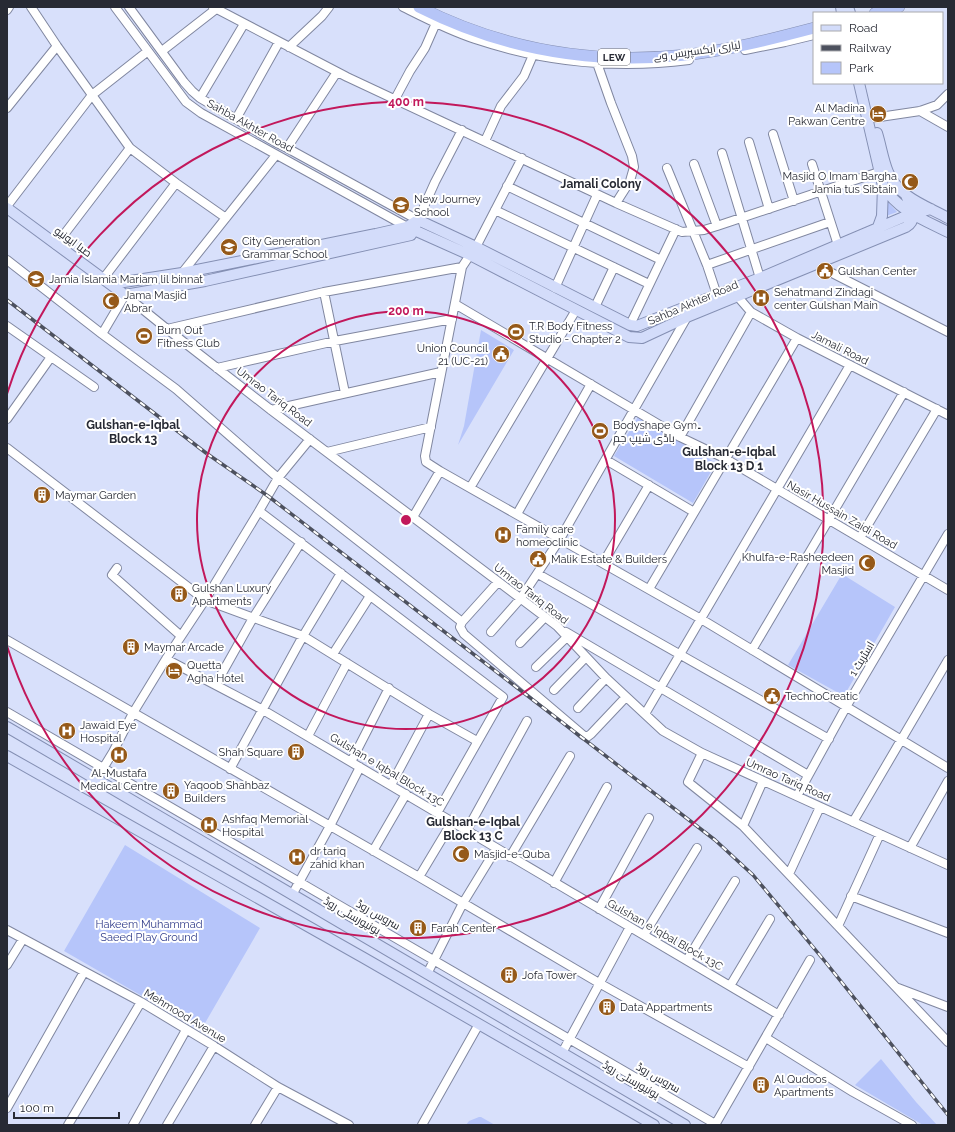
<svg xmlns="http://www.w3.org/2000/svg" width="955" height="1132" viewBox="0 0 955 1132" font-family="Raleway,Cairo,sans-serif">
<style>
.green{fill:#b6c5fa}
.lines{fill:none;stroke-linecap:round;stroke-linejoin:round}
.minor-casing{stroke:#8087a0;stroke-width:10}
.major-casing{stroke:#848fb3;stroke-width:12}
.highway-casing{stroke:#848fb3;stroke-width:12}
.minor{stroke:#fff;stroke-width:8}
.major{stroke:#d3dcfa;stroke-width:10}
.highway{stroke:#b6c5f7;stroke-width:11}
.rail-casing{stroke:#4d515e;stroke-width:3.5}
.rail{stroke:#fff;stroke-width:2;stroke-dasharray:6;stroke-linecap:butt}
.ring{fill:none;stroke:#c2185b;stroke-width:2}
.labels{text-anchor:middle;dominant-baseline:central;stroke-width:4;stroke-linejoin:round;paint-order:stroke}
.shield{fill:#fff;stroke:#686a71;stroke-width:1}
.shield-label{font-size:10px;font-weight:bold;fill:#272a34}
.street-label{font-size:11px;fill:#272a34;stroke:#fff}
.poi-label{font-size:11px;fill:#272a34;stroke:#fff;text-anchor:start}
.park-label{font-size:11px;fill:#303c8a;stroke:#fff}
.neighbourhood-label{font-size:12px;font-weight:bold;fill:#272a34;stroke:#fff}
.centre{fill:#c2185b;stroke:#fff;stroke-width:2}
.ring-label{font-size:12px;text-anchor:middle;font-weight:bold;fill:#c2185b;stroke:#fff;stroke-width:4;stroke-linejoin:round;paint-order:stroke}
</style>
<rect width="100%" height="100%" fill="#d8e0fb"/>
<!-- green -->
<path class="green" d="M887,201L897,212L886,216Z
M481,330L514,350L458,445L464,426Z
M638,417L716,463L693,503L614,456Z
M842,574L895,607L844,696L788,665Z
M125,845L260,928L201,1030L64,951Z
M881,1059L916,1102L937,1125H923L855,1085Z
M479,1117H481L495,1125H466L469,1121Z"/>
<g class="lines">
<defs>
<path id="minor" d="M31,7L57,46L130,148L176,183L226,218
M115,7L186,102L201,113L409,228
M129,7L184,82L192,91L200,98L275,142L287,148L418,220L435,182L462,130
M213,7L347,77L616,203L682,232L704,230L717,226L879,172
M403,7C427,19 450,31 475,39C544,62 617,69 689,60
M7,10L9,7
M289,47L322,16L329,7
M745,50L785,42L814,35
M162,51L216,9
M597,63L611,103L632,156L634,167L630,181L616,203
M200,98L244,24
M395,99L410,71L425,48L436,23
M7,108L57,46
M920,111L948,127
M873,118L920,111L937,105L948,94
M236,119L279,42
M773,134L794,201
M485,141L501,106L524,76L533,55
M749,142L769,209
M287,148L337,72
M722,153L760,278
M694,164L717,226
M812,164L838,245
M667,168L707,265L717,295
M507,186L661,260
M7,206L92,95L148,51
M495,210L649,284
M56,245L130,148
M476,247L522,158
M470,255L462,267L425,456L426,462L440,471L701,619L948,768
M820,256L828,271L948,332
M7,260L102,334L176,389L278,478L462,622
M707,265L830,222
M182,273L276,155
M103,279L176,183
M555,288L597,195
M324,292L345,393
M736,292L738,297L751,312L797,338L948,415
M455,304L680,437L726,459L948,590
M595,307L614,267
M630,325L676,229
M7,326L94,387
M167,329L324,292L462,267
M102,334L125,295L167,329L271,410L557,626L606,678L663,731L702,753L948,865
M217,368L335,341L452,319
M271,410L441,372
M7,419L51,357
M680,437L751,312
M7,448L205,600L303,636L429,714L477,741
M327,452L431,427
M606,460L694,512
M470,488L576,310
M259,511L503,697L437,813
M517,514L591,384
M413,517L440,471
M860,538L937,409
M603,563L649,485
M117,568L112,575L181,636
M538,574L829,739
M498,582L462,622L460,627L464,634L583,735L587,737L591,734L626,697
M649,589L797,338
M491,632L521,598L560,539L687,317L686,314
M566,632L808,775
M7,640L419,877L599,983L749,1067
M520,643L545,617
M752,650L904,392
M333,654L370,596
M166,659L263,710L779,1015
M536,667L567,637
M216,684L253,618L301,542
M554,690L586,657
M578,708L606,678
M7,712C244,849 480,988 717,1125
M645,714L850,365
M308,736L347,663
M702,753L688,782L743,826L948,1042
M351,762L389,688
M230,769L303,636L341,573
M96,780L113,752L133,713L166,659L205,600L259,511L278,478L310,439
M391,785L429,714
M797,796L846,707L948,534
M853,822L948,660
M743,826L763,781
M467,830L527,721
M910,848L948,781
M373,851L406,794
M510,857L570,756
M789,874L820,807
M419,877L452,822
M554,883L607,787
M292,895L330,826L360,767
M851,896L948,933
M599,909L649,818
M838,926L880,834
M7,930L141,1002L214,1046L278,1087L349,1125
M644,935L697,848
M687,960L735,881
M7,965L23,939
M427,974L463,903L496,849
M730,986L770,919
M898,988L948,1007
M766,1038L853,1092L912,1125
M562,1053L630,927
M7,1108L84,972
M68,1125L141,1002
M133,1125L186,1030
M167,1125L214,1046
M255,1125L278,1087
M422,1125L479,1024
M715,1125L810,960"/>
<path id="major" d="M841,7L842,13
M848,7L850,13
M859,83L883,186C899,211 922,219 948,232
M877,133C881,146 883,160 888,172C898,197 926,206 948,218
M7,208L125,295L205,281L411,235L416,224
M418,220L476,247L630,325L637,326L760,278L913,213L931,209
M878,227L882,216L883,186
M414,230L470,255L629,337L642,338L687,317L906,227C919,219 910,206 906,195
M111,284L182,273L376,234L407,227L418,220
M7,727L685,1125
M7,756L364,958L654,1125"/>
<path id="highway" d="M419,7C504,50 592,65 686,55C730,50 772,39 814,28
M875,13L899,7"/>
</defs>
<!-- minor casing -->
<use href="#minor" class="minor-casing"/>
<!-- major casing -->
<use href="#major" class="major-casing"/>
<!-- highway casing -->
<use href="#highway" class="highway-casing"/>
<!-- minor -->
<use href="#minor" class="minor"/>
<!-- major -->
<use href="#major" class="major"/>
<!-- highway -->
<use href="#highway" class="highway"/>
<defs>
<path id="rail" d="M7,300L206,453L268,496L715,840L753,875L823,959L948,1115"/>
</defs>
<!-- rail casing -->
<use href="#rail" class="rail-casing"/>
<!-- rail -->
<use href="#rail" class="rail"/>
</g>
<!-- distance rings -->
<g class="ring">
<circle cx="406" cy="520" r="209"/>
<path d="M7 394A418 418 0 1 1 7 646"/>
</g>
<!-- icons -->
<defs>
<symbol id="hotel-disc" viewBox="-11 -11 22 22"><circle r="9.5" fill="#955919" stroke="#fff"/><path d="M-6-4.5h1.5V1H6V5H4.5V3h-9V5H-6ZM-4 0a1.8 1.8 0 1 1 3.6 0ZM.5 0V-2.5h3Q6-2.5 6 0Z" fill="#fff"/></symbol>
<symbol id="mosque-disc" viewBox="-11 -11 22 22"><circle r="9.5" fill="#955919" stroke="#fff"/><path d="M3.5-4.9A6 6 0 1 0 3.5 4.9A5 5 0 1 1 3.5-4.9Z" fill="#fff"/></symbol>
<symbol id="school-disc" viewBox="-11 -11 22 22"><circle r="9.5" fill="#955919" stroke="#fff"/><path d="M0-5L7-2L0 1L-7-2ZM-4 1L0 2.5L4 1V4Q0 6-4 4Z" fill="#fff"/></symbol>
<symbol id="civic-disc" viewBox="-11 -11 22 22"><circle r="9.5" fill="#955919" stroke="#fff"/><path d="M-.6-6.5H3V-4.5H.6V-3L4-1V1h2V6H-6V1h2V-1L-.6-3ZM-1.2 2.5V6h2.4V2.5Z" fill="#fff"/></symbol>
<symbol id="hospital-disc" viewBox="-11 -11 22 22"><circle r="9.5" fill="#955919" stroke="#fff"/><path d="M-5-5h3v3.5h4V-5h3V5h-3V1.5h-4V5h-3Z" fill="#fff"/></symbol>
<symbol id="stadium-disc" viewBox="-11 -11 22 22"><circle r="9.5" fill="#955919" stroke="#fff"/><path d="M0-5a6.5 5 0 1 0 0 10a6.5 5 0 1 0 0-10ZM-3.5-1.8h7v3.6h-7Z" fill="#fff"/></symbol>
<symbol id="building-disc" viewBox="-11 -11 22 22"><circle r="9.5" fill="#955919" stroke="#fff"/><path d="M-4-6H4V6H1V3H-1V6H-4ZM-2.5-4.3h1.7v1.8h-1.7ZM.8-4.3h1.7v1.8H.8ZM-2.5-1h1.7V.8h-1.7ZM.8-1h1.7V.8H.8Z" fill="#fff"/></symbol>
</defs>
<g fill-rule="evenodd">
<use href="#hotel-disc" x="868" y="104" width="20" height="20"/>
<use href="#mosque-disc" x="900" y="172" width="20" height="20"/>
<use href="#school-disc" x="391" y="195" width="20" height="20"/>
<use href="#school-disc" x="219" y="237" width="20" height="20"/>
<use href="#civic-disc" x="815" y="261" width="20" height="20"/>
<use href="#school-disc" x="26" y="269" width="20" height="20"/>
<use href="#hospital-disc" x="751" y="288" width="20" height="20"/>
<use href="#mosque-disc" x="101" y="291" width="20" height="20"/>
<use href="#stadium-disc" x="506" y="322" width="20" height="20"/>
<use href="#stadium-disc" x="134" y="326" width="20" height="20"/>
<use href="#civic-disc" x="491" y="344" width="20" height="20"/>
<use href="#stadium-disc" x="590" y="421" width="20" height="20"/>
<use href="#building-disc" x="32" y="485" width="20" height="20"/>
<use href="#hospital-disc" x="493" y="525" width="20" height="20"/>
<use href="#civic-disc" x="528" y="549" width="20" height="20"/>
<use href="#mosque-disc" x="857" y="553" width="20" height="20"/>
<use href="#building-disc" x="169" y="584" width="20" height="20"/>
<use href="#building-disc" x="121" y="637" width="20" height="20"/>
<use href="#hotel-disc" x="164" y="661" width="20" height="20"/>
<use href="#civic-disc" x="762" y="686" width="20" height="20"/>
<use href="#hospital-disc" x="57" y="721" width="20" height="20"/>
<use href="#building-disc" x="286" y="742" width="20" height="20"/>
<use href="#hospital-disc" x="109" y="745" width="20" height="20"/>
<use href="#building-disc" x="161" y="781" width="20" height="20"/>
<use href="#hospital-disc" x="199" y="815" width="20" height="20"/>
<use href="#mosque-disc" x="451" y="844" width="20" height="20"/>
<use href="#hospital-disc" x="287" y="847" width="20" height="20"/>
<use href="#building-disc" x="408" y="918" width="20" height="20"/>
<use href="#building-disc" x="499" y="965" width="20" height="20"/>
<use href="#building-disc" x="597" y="997" width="20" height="20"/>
<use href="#building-disc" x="751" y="1075" width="20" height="20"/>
</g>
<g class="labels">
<!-- shield labels -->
<rect class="shield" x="598" y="49" width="32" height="16" rx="3"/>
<g class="shield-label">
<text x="614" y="57">LEW</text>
</g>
<!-- street labels -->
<g class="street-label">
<text transform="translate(697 51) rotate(-8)">لیاری ایکسپریس وے</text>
<text transform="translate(250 126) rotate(29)">Sahba Akhter Road</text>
<text transform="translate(73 242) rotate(36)">صبا ایونیو</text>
<text transform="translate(693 303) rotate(-23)">Sahba Akhter Road</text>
<text transform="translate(840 348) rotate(27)">Jamali Road</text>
<text transform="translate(274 397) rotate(37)">Umrao Tariq Road</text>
<text transform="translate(842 515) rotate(30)">Nasir Hussain Zaidi Road</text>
<text transform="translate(531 594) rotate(38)">Umrao Tariq Road</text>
<text transform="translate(862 659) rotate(-59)">اسٹریٹ 1</text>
<text transform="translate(387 770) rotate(31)">Gulshan e Iqbal Block 13C</text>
<text transform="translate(788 780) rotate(24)">Umrao Tariq Road</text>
<text transform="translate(378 915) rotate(30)">سروس روڈ</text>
<text transform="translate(352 916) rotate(30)">یونیورسٹی روڈ</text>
<text transform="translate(665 935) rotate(30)">Gulshan e Iqbal Block 13C</text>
<text transform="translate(185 1016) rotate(31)">Mehmood Avenue</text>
<text transform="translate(658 1078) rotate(30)">سروس روڈ</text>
<text transform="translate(631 1080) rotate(30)">یونیورسٹی روڈ</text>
</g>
<!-- poi labels -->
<g class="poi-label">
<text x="865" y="108" text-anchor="end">Al Madina<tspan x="865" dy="13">Pakwan Centre</tspan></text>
<text x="897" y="176" text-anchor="end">Masjid O Imam Bargha<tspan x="897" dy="13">Jamia tus Sibtain</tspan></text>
<text x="414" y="199">New Journey<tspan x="414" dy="13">School</tspan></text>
<text x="242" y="241">City Generation<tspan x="242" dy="13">Grammar School</tspan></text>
<text x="838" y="271">Gulshan Center</text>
<text x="49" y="279">Jamia Islamia Mariam lil binnat</text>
<text x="774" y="292">Sehatmand Zindagi<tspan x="774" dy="13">center Gulshan Main</tspan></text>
<text x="124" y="295">Jama Masjid<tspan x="124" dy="13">Abrar</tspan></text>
<text x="529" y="326">T.R Body Fitness<tspan x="529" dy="13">Studio - Chapter 2</tspan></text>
<text x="157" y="330">Burn Out<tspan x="157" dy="13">Fitness Club</tspan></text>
<text x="488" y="348" text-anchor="end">Union Council<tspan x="488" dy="13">21 (UC-21)</tspan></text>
<text x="613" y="425">Bodyshape Gym۔<tspan x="613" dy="13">باڈی شیپ جم</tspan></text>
<text x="55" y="495">Maymar Garden</text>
<text x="516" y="529">Family care<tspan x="516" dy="13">homeoclinic</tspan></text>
<text x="854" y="557" text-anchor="end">Khulfa-e-Rasheedeen<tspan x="854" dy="13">Masjid</tspan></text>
<text x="551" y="559">Malik Estate &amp; Builders</text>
<text x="192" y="588">Gulshan Luxury<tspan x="192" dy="13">Apartments</tspan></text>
<text x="144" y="647">Maymar Arcade</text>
<text x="187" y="665">Quetta<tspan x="187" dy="13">Agha Hotel</tspan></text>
<text x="785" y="696">TechnoCreatic</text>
<text x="80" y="725">Jawaid Eye<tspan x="80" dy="13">Hospital</tspan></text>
<text x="283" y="752" text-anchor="end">Shah Square</text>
<text x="119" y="773" text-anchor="middle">Al-Mustafa<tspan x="119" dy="13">Medical Centre</tspan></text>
<text x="184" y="785">Yaqoob Shahbaz<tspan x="184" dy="13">Builders</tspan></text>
<text x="222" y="819">Ashfaq Memorial<tspan x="222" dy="13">Hospital</tspan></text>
<text x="310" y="851">dr tariq<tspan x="310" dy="13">zahid khan</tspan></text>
<text x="474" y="854">Masjid-e-Quba</text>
<text x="431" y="928">Farah Center</text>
<text x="522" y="975">Jofa Tower</text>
<text x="620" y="1007">Data Appartments</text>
<text x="774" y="1079">Al Qudoos<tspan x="774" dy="13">Apartments</tspan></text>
</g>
<!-- park labels -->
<g class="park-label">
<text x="149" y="924">Hakeem Muhammad<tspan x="149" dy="13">Saeed Play Ground</tspan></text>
</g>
<!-- neighbourhood labels -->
<g class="neighbourhood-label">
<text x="601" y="184">Jamali Colony</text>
<text x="133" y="425">Gulshan-e-Iqbal<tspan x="133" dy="14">Block 13</tspan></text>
<text x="729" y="452">Gulshan-e-Iqbal<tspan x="729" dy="14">Block 13 D 1</tspan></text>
<text x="473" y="822">Gulshan-e-Iqbal<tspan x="473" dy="14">Block 13 C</tspan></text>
</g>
</g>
<circle cx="406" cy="520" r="6" class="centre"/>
<g class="ring-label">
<text x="406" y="106">400 m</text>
<text x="406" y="315">200 m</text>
</g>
<!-- border -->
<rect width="955" height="1132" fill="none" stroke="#272a34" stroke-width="16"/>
<!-- legend -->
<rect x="813" y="12" width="130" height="72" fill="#ffffff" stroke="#a9aaae"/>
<rect x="821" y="25" width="20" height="6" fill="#d3dcfa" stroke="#a9aaae"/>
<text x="849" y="32" font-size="12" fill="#272a34">Road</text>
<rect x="821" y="45" width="20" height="6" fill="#4d515e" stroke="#a9aaae"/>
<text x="849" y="52" font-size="12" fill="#272a34">Railway</text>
<rect x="821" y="62" width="20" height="12" fill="#b6c5fa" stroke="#a9aaae"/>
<text x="849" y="72" font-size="12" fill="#272a34">Park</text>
<!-- scale -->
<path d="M14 1112v6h105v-6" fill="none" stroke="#272a34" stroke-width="2"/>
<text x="20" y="1112" font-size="12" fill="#272a34" stroke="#ffffff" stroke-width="3" paint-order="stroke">100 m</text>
</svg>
